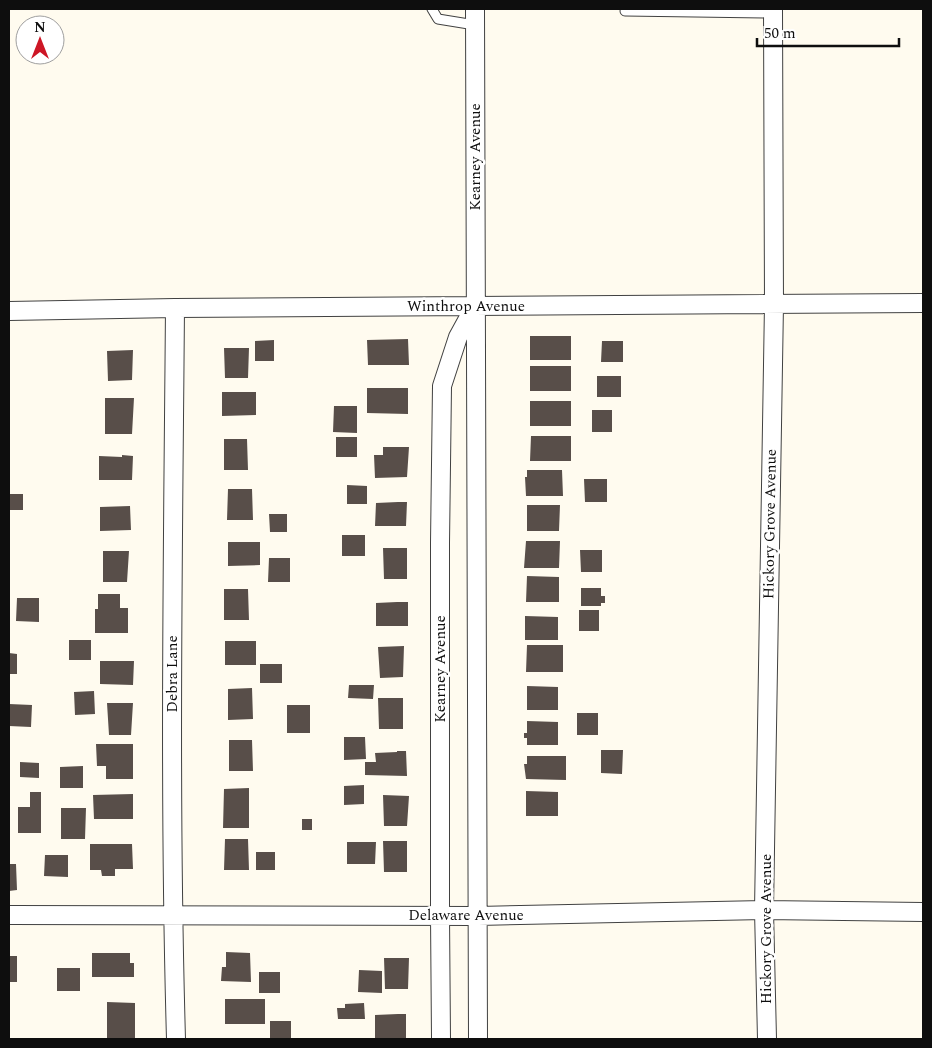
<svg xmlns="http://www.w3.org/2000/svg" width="932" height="1048" viewBox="0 0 932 1048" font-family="Spectral,serif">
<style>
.building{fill:#584e49}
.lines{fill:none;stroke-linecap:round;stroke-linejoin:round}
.service-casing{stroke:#414141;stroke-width:11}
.minor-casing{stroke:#414141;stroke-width:20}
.service{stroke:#fff;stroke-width:9}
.minor{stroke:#fff;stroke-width:18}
.labels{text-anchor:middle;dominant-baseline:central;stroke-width:5;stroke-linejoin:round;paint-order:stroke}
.street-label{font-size:15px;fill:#0e0e0e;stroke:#fff}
</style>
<rect width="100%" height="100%" fill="#fffbef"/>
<!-- building -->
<path class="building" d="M530,336H571V360H530Z
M408,339L409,365H368L367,340Z
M274,340V361H255V341Z
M602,341H623V362H601Z
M224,348H249L248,378H225Z
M133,350L132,380L108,381L107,351Z
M530,366H571V391H530Z
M597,376H621V397H597Z
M367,388H408V414L367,413Z
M222,392H256V415L222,416Z
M105,398H134L132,434H105Z
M530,401H571V426H530Z
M334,406H357V433L333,432Z
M592,410H612V432H592Z
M531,436H571V461H530Z
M336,437H357V457H336Z
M224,439H247L248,470H224Z
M383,447H409L407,477L375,478L374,455H383Z
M122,455L133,456L132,480H99V456L122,457Z
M527,470H562L563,496H526L525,477H527Z
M584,479H607V502H585Z
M347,485L367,486V504H347Z
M228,489H252L253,520H227Z
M9,494H23V510H9Z
M398,502H407L406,526H375L376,503Z
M527,505H560L559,531H527Z
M130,506L131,530L100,531V507Z
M269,514H287V532H270Z
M342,535H365V556H342Z
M526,541H560L559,568H524Z
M228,542H260V565L228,566Z
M383,548H407V579H384Z
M580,550H602V572H581Z
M103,551H129L127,582H103Z
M269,558H290V582H268Z
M527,576L559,577V602H526Z
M581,588H601V596H605V603H601V606H581Z
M224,589H248L249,620H224Z
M98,594H120V608H128V633H95V609H98Z
M17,598H39V622L16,621Z
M397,602H408V626H376V603Z
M579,610H599V631H579Z
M525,616L558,617V640H525Z
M69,640H91V660H69Z
M225,641H256V665H225Z
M527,645H563V672H526Z
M404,646L403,677L380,678L378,647Z
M9,653L17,654V674H9Z
M100,661H134L133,685L100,684Z
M260,664H282V683H260Z
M349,685H374L373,699L348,698Z
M527,686L558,687V710H527Z
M252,688L253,719L228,720V689Z
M94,691L95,714L75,715L74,692Z
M378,698H403V729H379Z
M107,703H133L131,735H109Z
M9,704L32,705L31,727L9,726Z
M287,705H310V733H287Z
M577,713H598V735H577Z
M527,721L558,722V745H527V738H524V733H527Z
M344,737H365L366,759L344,760Z
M229,740H252L253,771H229Z
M96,744H133V779H106V766H97Z
M601,750H623L622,774L601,773Z
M397,751H406L407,776L365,775V762H376L375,753L397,752Z
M527,756H566V780L526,779L524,764H527Z
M20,762L39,763V778L20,777Z
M83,766V788H60V767Z
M364,785V804L344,805V786Z
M249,788V828H223L224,789Z
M526,791L558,792V816H526Z
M30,792H41V833H18V807H30Z
M133,794V819H94L93,795Z
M383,795L409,796L407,826H384Z
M61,808H86L85,839H61Z
M302,819H312V830H302Z
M225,839H248L249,870H224Z
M383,841H407V872H384Z
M347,842H376L375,864H347Z
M90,844H132L133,869H115V876H102L101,870H90Z
M256,852H275V870H256Z
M45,855H68V877L44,876Z
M9,864H16L17,890L9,891Z
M226,952L250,953L251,982L221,981L222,967H226Z
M92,953H130V963H134V977H92Z
M9,956H17V982H9Z
M384,958H409L408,989H385Z
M57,968H80V991H57Z
M359,970L382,971V993L358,992Z
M259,972H280V993H259Z
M225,999H265V1024H225Z
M107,1002L135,1003V1038H107Z
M364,1003L365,1019H338L337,1008H345V1004Z
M398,1014H406V1039H375V1015Z
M270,1021H291V1039H270Z"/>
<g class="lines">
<defs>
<path id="service" d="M432,9L438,19L475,25
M625,11L773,13"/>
<path id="minor" d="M475,9L478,1039
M175,308C173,552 169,796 176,1039
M9,311L175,308L923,303
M9,915L478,916L764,910L923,912
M441,1039L440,916V543L442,386L458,337L475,306
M767,1039L764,910L774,304L773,9"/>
</defs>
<!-- service casing -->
<use href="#service" class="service-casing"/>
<!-- minor casing -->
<use href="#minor" class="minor-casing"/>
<!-- service -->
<use href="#service" class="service"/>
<!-- minor -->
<use href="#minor" class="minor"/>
</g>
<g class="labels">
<!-- street labels -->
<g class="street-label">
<text transform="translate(475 157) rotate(-90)">Kearney Avenue</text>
<text x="466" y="306">Winthrop Avenue</text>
<text transform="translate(770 524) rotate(-89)">Hickory Grove Avenue</text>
<text transform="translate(440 669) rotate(-90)">Kearney Avenue</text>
<text transform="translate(172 674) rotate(-90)">Debra Lane</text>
<text x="466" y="915">Delaware Avenue</text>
<text transform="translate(766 929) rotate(-90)">Hickory Grove Avenue</text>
</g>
</g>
<!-- border -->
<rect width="932" height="1048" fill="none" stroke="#0e0e0e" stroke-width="20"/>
<!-- north arrow -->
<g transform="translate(40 40)"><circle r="24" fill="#ffffff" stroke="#9f9f9f"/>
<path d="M0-4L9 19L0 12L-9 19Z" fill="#cd1625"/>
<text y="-8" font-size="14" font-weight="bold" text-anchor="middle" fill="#0e0e0e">N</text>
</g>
<!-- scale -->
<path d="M757 38v8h142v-8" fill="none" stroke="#0e0e0e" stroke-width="2.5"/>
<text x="764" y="38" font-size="15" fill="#0e0e0e" stroke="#ffffff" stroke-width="4" paint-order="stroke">50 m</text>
</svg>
